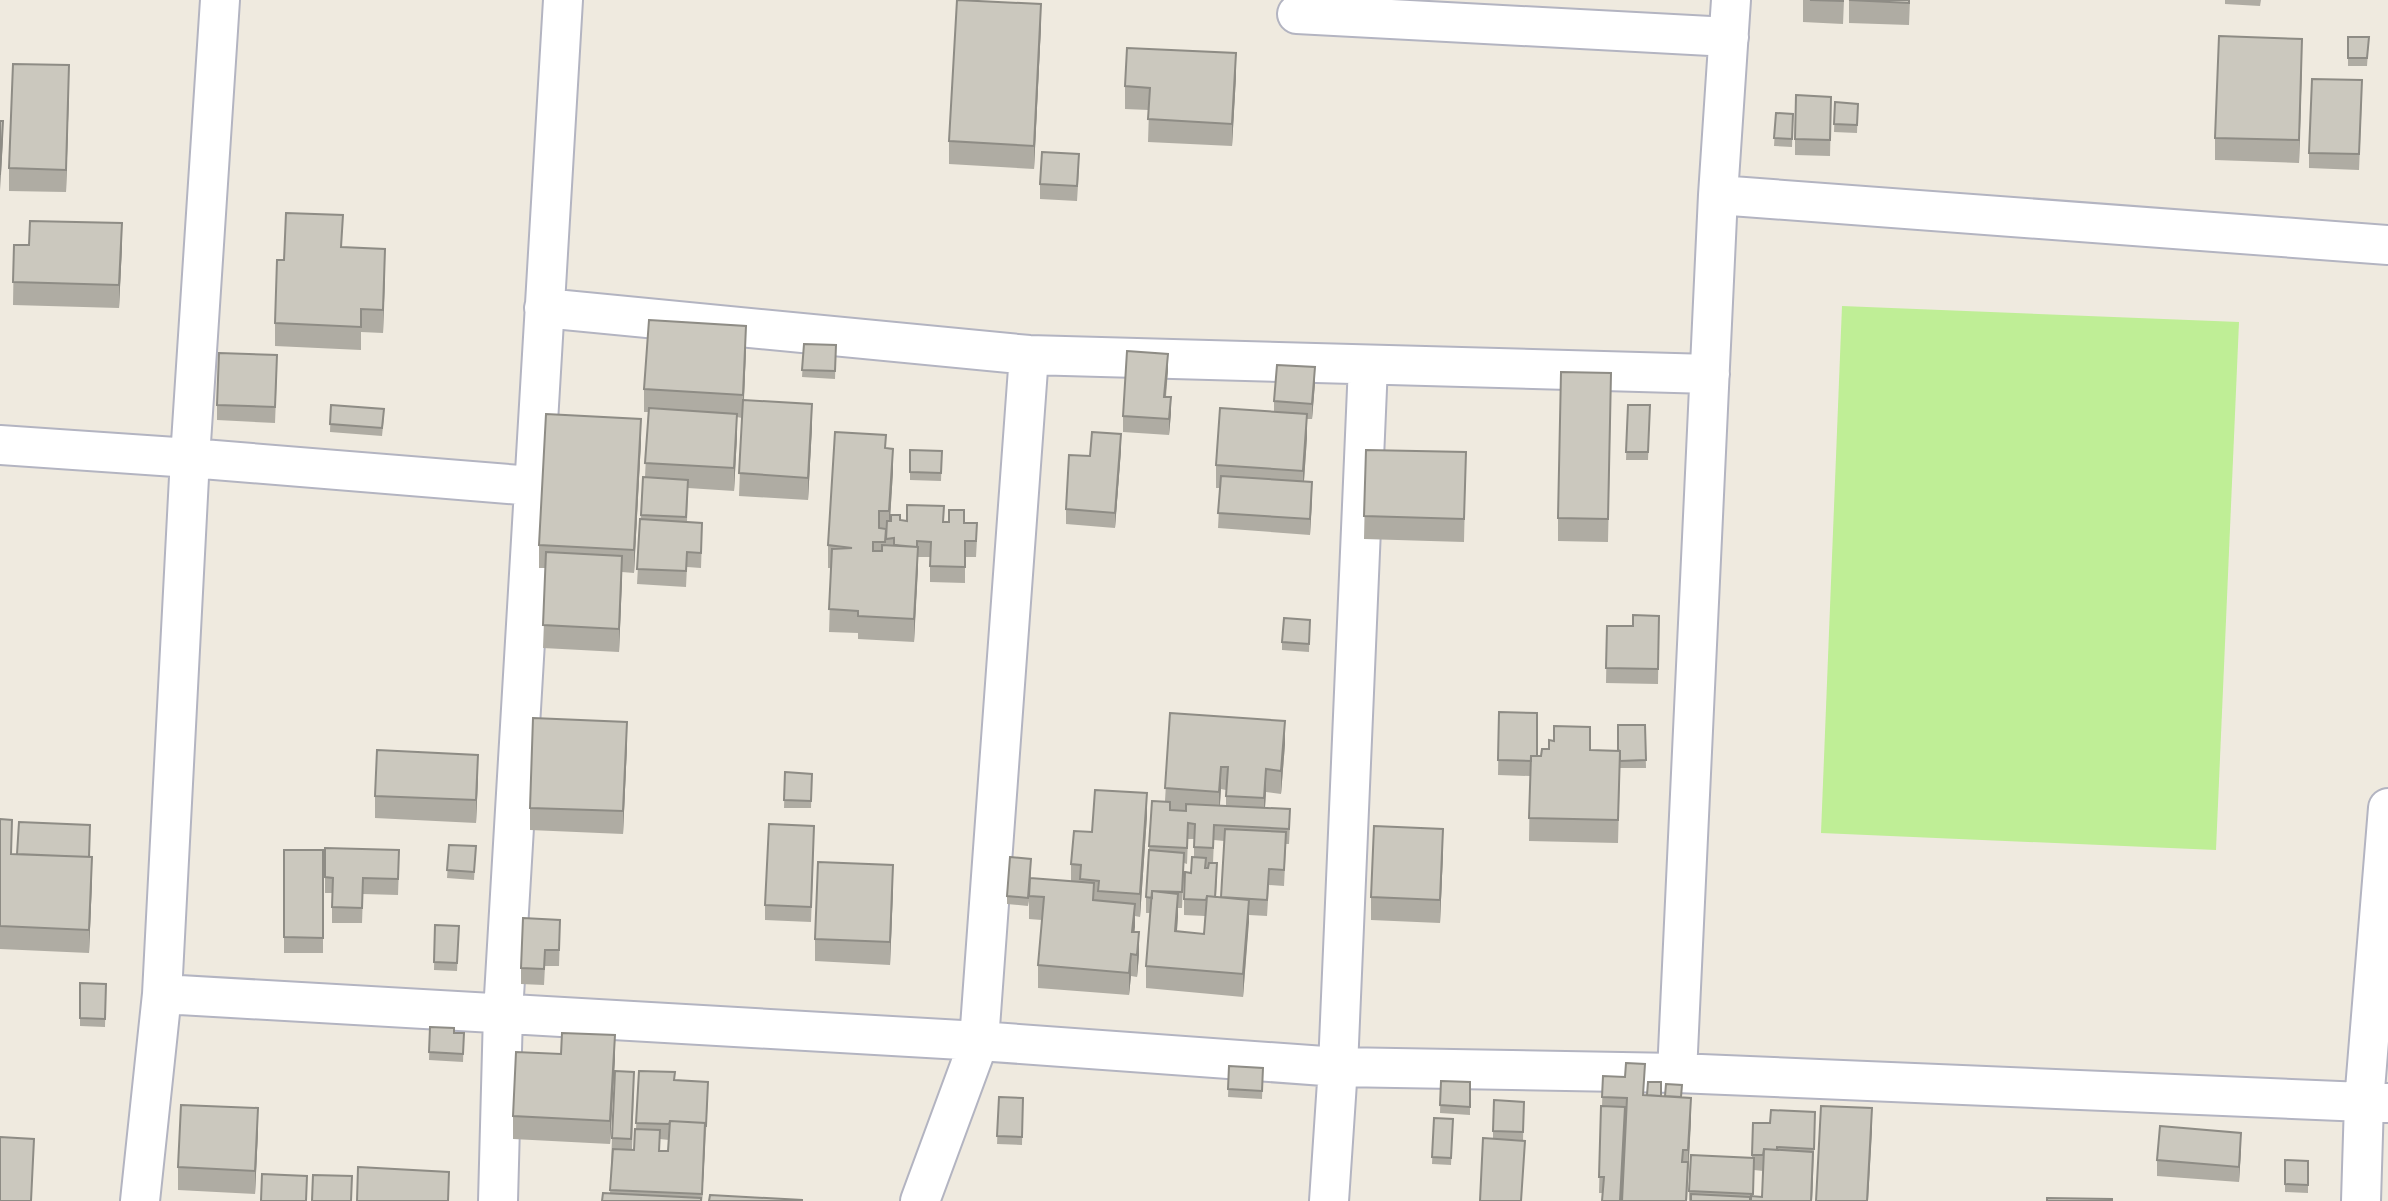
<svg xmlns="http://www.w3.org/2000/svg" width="2388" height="1201" viewBox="0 0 2388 1201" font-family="Barlow,sans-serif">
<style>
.pitch{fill:#bfee96}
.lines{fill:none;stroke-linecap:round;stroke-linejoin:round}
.minor-casing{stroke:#b3b4c1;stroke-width:42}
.minor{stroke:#fff;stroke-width:38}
.wall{fill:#afaca3;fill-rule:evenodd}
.shaded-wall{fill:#8e8c85}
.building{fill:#cbc8be;stroke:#8e8c85;stroke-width:2}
</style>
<rect width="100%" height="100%" fill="#efeadf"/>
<!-- pitch -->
<path class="pitch" d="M1842,306L2239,322L2216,850L1821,833Z"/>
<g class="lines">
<defs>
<path id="minor" d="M1297,14L1729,37
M1718,195L2388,245
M544,308L1029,355L1710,374
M0,445L190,458L533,486
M162,994L979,1041L1338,1067L1677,1073L2388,1103
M1677,1073L1718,195L1731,0
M140,1201L162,994L190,458L220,0
M498,1201L503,1013L563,0
M920,1201L979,1041L1029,355
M1329,1201L1338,1067L1368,365
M2361,1201L2364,1102L2388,808"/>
</defs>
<!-- minor casing -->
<use href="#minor" class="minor-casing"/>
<!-- minor -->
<use href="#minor" class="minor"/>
</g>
<!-- wall -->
<path class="wall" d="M1803,0H1844L1843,24L1803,22Z
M1849,0H1910L1909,25L1849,23Z
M2225,0H2261L2260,6L2225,4Z
M1041,26L1034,169L949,164V141Z
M2348,37H2369L2367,66H2348Z
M2302,62L2299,163L2215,160V138Z
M1236,76L1232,146L1148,142L1149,110L1125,109V86Z
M69,88L66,192L9,191V168Z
M2362,96L2359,170L2309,168V153Z
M1835,102L1858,104L1857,133L1834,132Z
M1831,112L1830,156L1795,155V139Z
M1776,113L1793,114L1792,147L1774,146Z
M1079,170L1077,201L1040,199V184Z
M14,245L122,246L119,308L13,305Z
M342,247L385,272L383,333L361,332V350L275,346V323L284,260Z
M804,344L836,345L835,379L802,377Z
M746,349L744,400L812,427L808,500L739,496L742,418L737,417V436L734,491L688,488L687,522L702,538L701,568L687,567L686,587L637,584L643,477H645L648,412H644V389Z
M1168,370L1166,397L1171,413L1169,435L1123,432V416Z
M277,371L275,423L217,420V405Z
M1315,383L1312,419H1307V437L1304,482L1312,498L1310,535L1218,528L1220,488H1216V465L1274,412V401Z
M1611,396L1608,542L1558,541V518Z
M331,405L384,417L382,436L330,432Z
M1628,405H1650L1648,460H1626Z
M641,441L634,573L622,572L619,652L543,648L546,568H539V545Z
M886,448L893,471L890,521L964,523L977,539L976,557H965V583L930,582V557H918L914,642L858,639V633L829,632L831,568H828V545Z
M910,450L942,451L941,481L910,480Z
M1121,450L1115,528L1066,524V509L1090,456Z
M1366,450L1466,452L1464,542L1364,539Z
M1659,616L1658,684L1606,683L1607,626H1633Z
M1310,620L1309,652L1282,650V642Z
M1499,712L1537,756L1590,750H1618L1645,725L1646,768H1620L1618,843L1529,841L1530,776L1498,775Z
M1170,713L1285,744L1281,794L1266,792L1265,808L1290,825L1289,844H1286L1284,886L1269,885L1267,916L1249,915L1243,997L1146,988V966L1150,913H1146V897L1152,801H1165ZM1221,789L1226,790V806L1220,805ZM1188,839H1194V857L1184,899V915L1205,916L1204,934L1177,931L1178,908H1182L1184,863L1187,864ZM1214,840L1224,841L1221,897H1216L1217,879L1213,863Z
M627,745L623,834L530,830V808Z
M785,772L812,774L811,808H784Z
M478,777L476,823L375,818V796Z
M1147,816L1140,917L1135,916L1134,932L1139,955L1137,977L1131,976L1129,995L1038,988V965L1042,920L1029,919V901L1028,906L1007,904V896L1031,867V878L1071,881V864L1092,832Z
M0,819L12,842V854L89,857L92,880L89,953L0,949Z
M814,841L811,922L765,920V905Z
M449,845L476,846L474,880L447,878Z
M325,848L399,865L398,895L363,894L362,923H332V893H325Z
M284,850H323V953H284Z
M1443,852L1440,923L1371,920V897Z
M893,888L890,965L815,961V939Z
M435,925L459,926L457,971L434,970Z
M560,935L559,966H545L544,985L521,984V968Z
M80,983L106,984L105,1027L80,1026Z
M430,1027L454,1033H464L463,1062L429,1060Z
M561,1054L615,1058L610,1144L513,1139V1116Z
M1229,1066L1263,1068L1262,1099L1228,1097Z
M639,1071L675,1080L708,1097L702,1201H602L610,1194L612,1138L634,1087L632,1150H634L636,1129ZM660,1139L669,1140L668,1151H660Z
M1603,1076L1644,1095L1682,1097L1691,1120L1687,1201H1622L1625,1121L1621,1201H1602L1603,1193H1599L1601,1106H1602Z
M1441,1081L1470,1082V1115L1440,1113Z
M999,1097L1023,1098L1022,1145L997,1144Z
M1524,1102L1523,1140L1493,1139V1131Z
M1434,1118L1453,1119L1451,1165L1432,1164Z
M1753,1123L1815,1127L1812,1201H1689V1191L1752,1158ZM1754,1170L1763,1171L1762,1197L1753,1196Z
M258,1131L255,1194L178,1190V1167Z
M2241,1148L2239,1182L2157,1176V1160Z
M2285,1160L2308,1161V1193L2285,1192Z"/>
<!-- shaded-wall -->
<path class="shaded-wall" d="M1041,4V26L1034,169V146Z
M2302,39V62L2299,163V140Z
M1236,53V76L1232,146V124Z
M69,65V88L66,192V170Z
M3,121V137L0,190V175Z
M122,223V246L119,308V285Z
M385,249V272L383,333V310Z
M746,326V349L743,418V395Z
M1168,354V370L1164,412V397Z
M1315,367V383L1312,419V404Z
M1171,397V413L1169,435V419Z
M812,404V427L808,500V478Z
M737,414V436L734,491V468Z
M1307,414V437L1303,494V471Z
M641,419V441L634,573V550Z
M1121,434V450L1115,528V513Z
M893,449V471L889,534V511Z
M1312,482V498L1310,535V519Z
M917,541L918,569L914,642V619Z
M622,556V579L619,652V629Z
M1285,721V744L1281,794V771Z
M627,722V745L623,834V811Z
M478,755V777L476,823V800Z
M1221,767V789L1219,815V792Z
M1266,769V792L1264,821V798Z
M1147,793V816L1140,917V894Z
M1443,829V852L1440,923V900Z
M92,857V880L89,953V930Z
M893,865V888L890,965V942Z
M1178,894V917L1175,954V931Z
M1249,900V922L1243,997V974Z
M1135,904V927L1132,955V932Z
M1139,932V955L1137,977V955Z
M1131,954V976L1129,995V973Z
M615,1035V1058L610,1144V1121Z
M1691,1098V1120L1688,1173V1150Z
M1625,1107L1621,1201H1620Z
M258,1108V1131L255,1194V1171Z
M1872,1108V1131L1868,1201H1867Z
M705,1123V1145L702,1201V1194Z
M2241,1133V1148L2239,1182V1167Z
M1813,1152V1174L1812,1201H1811Z"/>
<!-- building -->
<path class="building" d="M957,0L1041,4L1034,146L949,141Z
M1810,0H1843V1Z
M1849,0H1909V3Z
M2219,36L2302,39L2299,140L2215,138Z
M2348,37H2369L2367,58H2348Z
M1127,48L1236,53L1232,124L1148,119L1150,88L1125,86Z
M13,64L69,65L66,170L9,168Z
M2312,79L2362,80L2359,154L2309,153Z
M1796,95L1831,97L1830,140L1795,139Z
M1835,102L1858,104L1857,125L1834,124Z
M1776,113L1793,114L1792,139L1774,138Z
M0,121H3L0,175Z
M1042,152L1079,154L1077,186L1040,184Z
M286,213L343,215L341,247L385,249L383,310L361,309V327L275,323L277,260H284Z
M30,221L122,223L119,285L13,282L14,245H29Z
M649,320L746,326L743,395L644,389Z
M804,344L836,345L835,371L802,370Z
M1127,351L1168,354L1164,397H1171L1169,419L1123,416Z
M219,353L277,355L275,407L217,405Z
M1277,365L1315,367L1312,404L1274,401Z
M1561,372L1611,373L1608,519L1558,518Z
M743,400L812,404L808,478L739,473Z
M331,405L384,409L382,428L330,424Z
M1628,405H1650L1648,452H1626Z
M649,408L737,414L734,468L645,463Z
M1220,408L1307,414L1303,471L1216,465Z
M546,414L641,419L634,550L539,545Z
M835,432L886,435L885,448L893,449L889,511H879V528L886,529L885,542H873V551H882V545L918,547L914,619L858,616V611L829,609L832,549L852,548L828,545Z
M1092,432L1121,434L1115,513L1066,509L1069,455L1090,456Z
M910,450L942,451L941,473L910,472Z
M1366,450L1466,452L1464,519L1364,516Z
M1221,476L1312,482L1310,519L1218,513Z
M643,477L688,480L686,517L641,515Z
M907,505L944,506L943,522H949V510H964V523H977L976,541H965V567L930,566L931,542L917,541V547L894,545V538L886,539L887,521H891V515H900V520L907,521Z
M640,519L702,523L701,553L687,552L686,571L637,569Z
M546,552L622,556L619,629L543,625Z
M1633,615L1659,616L1658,669L1606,668L1607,626H1633Z
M1284,618L1310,620L1309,644L1282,642Z
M1499,712L1537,713V756H1531V761L1498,760Z
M1170,713L1285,721L1281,771L1266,769L1264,798L1226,796L1228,767H1221L1219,792L1165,788Z
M533,718L627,722L623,811L530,808Z
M1618,725H1645L1646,760L1620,761V751L1618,750Z
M1554,726L1590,727V750L1620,751L1618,820L1529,818L1531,756H1541L1542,749H1549V740L1554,741Z
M377,750L478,755L476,800L375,796Z
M785,772L812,774L811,801L784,800Z
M1095,790L1147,793L1140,894L1098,891L1099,881L1080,879L1081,865L1071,864L1074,831L1092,832Z
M1152,801L1170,802V810L1186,811V804L1290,809L1289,829L1214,825L1213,848L1194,847L1195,824L1188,823L1187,848L1149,846Z
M0,819L12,820L11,854L92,857L89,930L0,926Z
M19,822L90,825L89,857L17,854Z
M769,824L814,826L811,907L765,905Z
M1374,826L1443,829L1440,900L1371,897Z
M1225,829L1286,832L1284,870L1269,869L1267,900L1221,897Z
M449,845L476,846L474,872L447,870Z
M325,848L399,850L398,879L363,878L362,908L332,907L333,878L325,877Z
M284,850H323V938L284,937Z
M1149,850L1184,853L1182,892L1152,891V898L1146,897Z
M1010,857L1031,859L1028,898L1007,896Z
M1192,857L1206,858L1205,868H1208L1209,863H1217L1215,897L1207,896L1206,900L1184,899L1185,872L1191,873Z
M818,862L893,865L890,942L815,939Z
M1030,878L1094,883L1093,900L1135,904L1132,932H1139L1137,955L1131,954L1129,973L1038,965L1044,897L1029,896Z
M1152,891L1178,894L1175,931L1204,934L1207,896L1249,900L1243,974L1146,966Z
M523,918L560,920L559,950H545L544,969L521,968Z
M435,925L459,926L457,963L434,962Z
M80,983L106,984L105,1019L80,1018Z
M430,1027L454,1028V1033H464L463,1054L429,1052Z
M562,1033L615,1035L610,1121L513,1116L516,1052L561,1054Z
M1626,1063L1645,1064L1643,1095L1691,1098L1688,1150H1683L1682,1162H1688L1686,1201H1622L1627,1098L1602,1097L1603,1076L1625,1077Z
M1229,1066L1263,1068L1262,1091L1228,1089Z
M615,1071L634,1072L631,1139L612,1138Z
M639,1071L675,1072L674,1080L708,1082L706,1126H705V1123L670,1121L669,1124L636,1123Z
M1441,1081L1470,1082V1107L1440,1105Z
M1648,1082H1661V1096L1647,1095Z
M1666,1084L1682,1085L1681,1097L1665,1096Z
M999,1097L1023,1098L1022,1137L997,1136Z
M1494,1100L1524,1102L1523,1132L1493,1131Z
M181,1105L258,1108L255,1171L178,1167Z
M1601,1106L1625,1107L1620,1201H1602L1604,1177H1599Z
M1821,1106L1872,1108L1867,1201H1816Z
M1771,1110L1815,1112L1814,1149L1777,1147V1150L1764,1149L1763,1155H1752L1753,1123H1770Z
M1434,1118L1453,1119L1451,1158L1432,1157Z
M670,1121L705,1123L702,1194L610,1190L613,1149L634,1150L635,1129L660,1130L659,1151H668Z
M2160,1126L2241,1133L2239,1167L2157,1160Z
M0,1137L34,1139L31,1201H0Z
M1483,1138L1525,1141L1521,1201H1480Z
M1764,1149L1813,1152L1811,1201H1751V1196L1762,1197Z
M1691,1155L1754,1158L1753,1194L1689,1191Z
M2285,1160L2308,1161V1185L2285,1184Z
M358,1167L449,1172L448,1201H357Z
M262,1174L307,1176L306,1201H261Z
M313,1175L352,1176L351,1201H312Z
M603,1193L701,1198V1201H602Z
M1691,1194L1750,1197V1201H1691Z
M710,1195L802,1200V1201H709Z
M2047,1198L2112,1199V1201H2047Z"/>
</svg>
